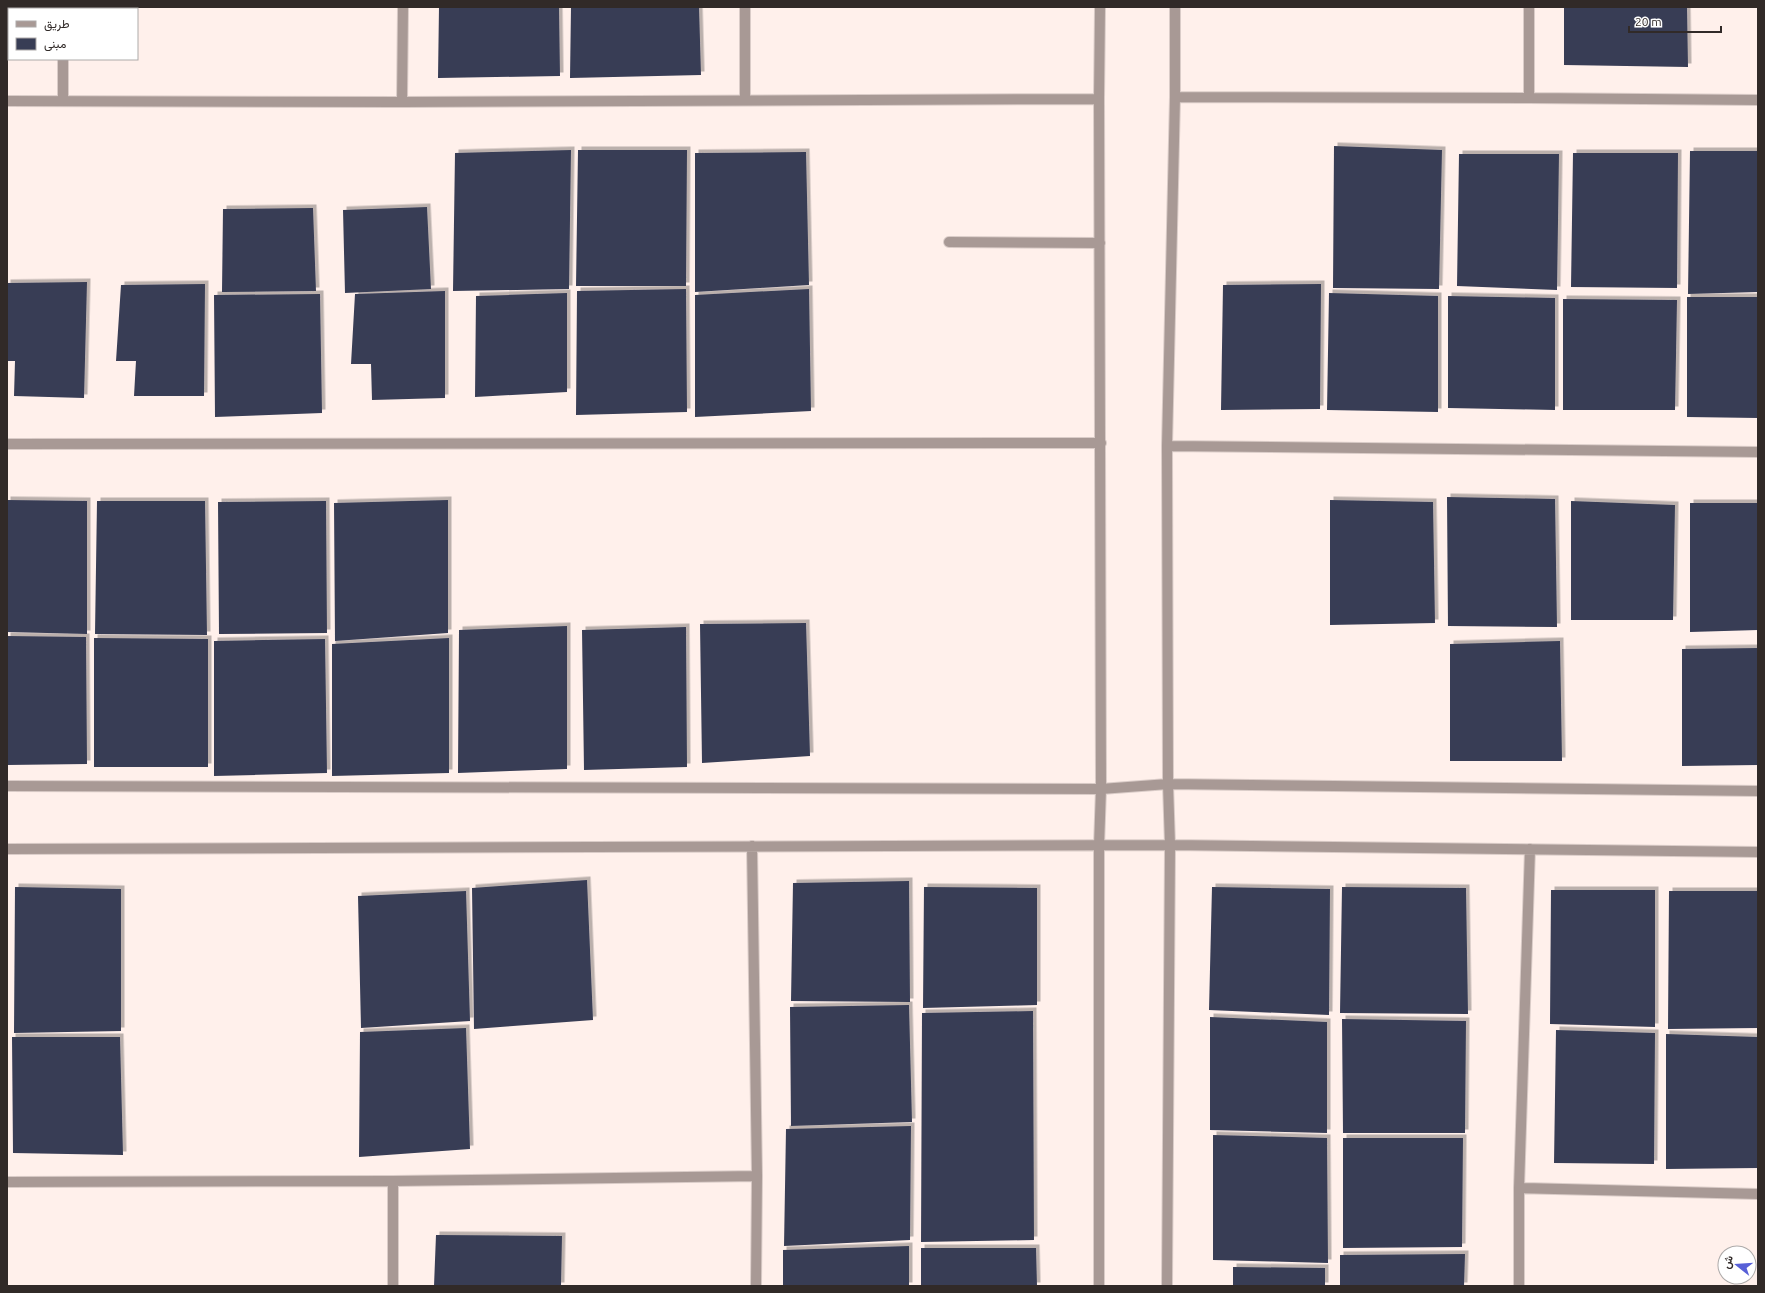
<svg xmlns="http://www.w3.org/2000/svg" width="1765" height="1293" viewBox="0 0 1765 1293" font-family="Ubuntu,Vazirmatn,sans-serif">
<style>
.building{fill:#383d55;filter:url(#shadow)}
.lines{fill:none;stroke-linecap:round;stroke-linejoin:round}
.minor-casing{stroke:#daccc8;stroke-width:12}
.minor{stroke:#a89995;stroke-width:10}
</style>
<defs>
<filter id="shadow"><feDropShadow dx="3.5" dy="-3.5" stdDeviation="0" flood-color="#0004"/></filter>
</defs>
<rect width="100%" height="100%" fill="#fff0eb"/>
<!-- building -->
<path class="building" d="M439,7H559L560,76L438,78Z
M571,7H699L701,75L570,78Z
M1564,7H1687L1688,67L1564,65Z
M1334,146L1442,150L1439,289L1333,288Z
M571,150L569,289L453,291L455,153Z
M578,150H687L686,286H576Z
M1690,151H1758V292L1688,294Z
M806,152L809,285L695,292V153Z
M1573,153H1678L1677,288L1571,287Z
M1459,154H1559L1557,290L1457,286Z
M427,207L431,289L345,293L343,210Z
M313,208L316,291L222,292L223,209Z
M87,282L84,398L14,396L15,361H7V283Z
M205,284L204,396H134L136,361H116L121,285Z
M1321,284L1320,409L1221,410L1223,285Z
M686,289L687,412L576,415L577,291Z
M809,289L811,411L695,417V295Z
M445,291V398L372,400L371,364H351L355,294Z
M567,293V392L475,397L476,296Z
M1329,293L1438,296V412L1327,410Z
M320,294L322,413L215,417L214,295Z
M1448,296L1555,298V410L1448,408Z
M1687,297H1758V418L1687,417Z
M1563,299L1677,300L1675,410H1563Z
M1447,497L1555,499L1557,627L1448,626Z
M7,500L87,501V634L7,632Z
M448,500V633L335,641L334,503Z
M1330,500L1433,502L1435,623L1330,625Z
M97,501H205L207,635L95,634Z
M326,501L327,633L219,634L218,502Z
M1571,501L1675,505L1673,620H1571Z
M1690,503H1758V630L1690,632Z
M806,623L810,756L702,763L700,624Z
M567,626V769L458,773L459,630Z
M686,627L687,767L584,770L582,630Z
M7,636L86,637L87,764L7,765Z
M94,638L208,639V767H94Z
M449,638V773L332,776V644Z
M325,639L327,773L214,776V641Z
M1560,641L1562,761H1450V644Z
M1758,648V765L1682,766V649Z
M587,880L593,1020L474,1029L472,888Z
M909,881L910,1002L791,1001L793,883Z
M15,887L121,889V1031L14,1033Z
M924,887L1037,888V1005L923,1008Z
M1212,887L1330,889L1329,1015L1209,1010Z
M1342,887L1466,888L1468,1014L1340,1013Z
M1551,890H1655V1027L1550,1024Z
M466,891L470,1021L361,1028L358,896Z
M1669,891H1758V1028L1668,1029Z
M909,1005L912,1122L791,1126L790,1007Z
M1033,1011L1034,1240L921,1242L922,1013Z
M1210,1017L1327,1022V1133L1210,1130Z
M1342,1019L1466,1021L1465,1133H1343Z
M466,1028L470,1149L359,1157L360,1032Z
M1556,1030L1655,1033L1654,1164L1554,1163Z
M1666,1034L1758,1037V1168L1666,1169Z
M12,1037H120L123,1155L13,1153Z
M911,1126L910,1240L784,1246L786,1129Z
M1213,1135L1327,1138L1328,1263L1213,1260Z
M1343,1138H1463L1462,1247L1343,1248Z
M436,1235L562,1236L561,1286H434Z
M909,1246V1286H783V1250Z
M921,1248H1036L1037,1286H921Z
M1465,1254L1464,1286H1340V1255Z
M1233,1267L1325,1268V1286H1233Z"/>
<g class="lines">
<defs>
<path id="minor" d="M1529,7V98
M63,9V7
M1175,97L1529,98L1758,100
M745,99V7
M1099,99L1100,7
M7,101L402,102L1099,99L1101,789L1099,846V1286
M63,101V59
M402,102L403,7
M949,242L1100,243
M7,444L1101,443
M1167,446L1758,452
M7,786L1101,789L1168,784L1758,791
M752,846L757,1176L756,1286
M7,849L1170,845L1758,852
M393,1181V1286
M7,1182L393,1181L757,1176
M1519,1188L1758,1194
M1167,1286L1170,845L1168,784L1167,446L1175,97V7
M1519,1286V1188L1530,849"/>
</defs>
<!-- minor casing -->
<use href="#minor" class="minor-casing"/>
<!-- minor -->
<use href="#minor" class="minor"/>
</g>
<!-- border -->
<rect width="1765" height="1293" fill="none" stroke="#312a28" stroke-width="16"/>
<!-- legend -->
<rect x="8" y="8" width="130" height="52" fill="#ffffff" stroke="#adaaa9"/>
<rect x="16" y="21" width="20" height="6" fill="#a89995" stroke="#adaaa9"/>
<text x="44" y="28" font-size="12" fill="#312a28">طريق</text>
<rect x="16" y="38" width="20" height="12" fill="#383d55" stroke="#adaaa9"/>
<text x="44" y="48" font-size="12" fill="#312a28">مبنى</text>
<!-- north arrow -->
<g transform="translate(1737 1265) rotate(287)"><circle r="19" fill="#ffffff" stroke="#adaaa9"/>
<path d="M0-3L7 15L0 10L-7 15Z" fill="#5860d7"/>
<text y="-6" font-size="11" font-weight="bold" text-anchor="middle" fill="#312a28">ش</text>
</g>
<!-- scale -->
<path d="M1629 26v6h92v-6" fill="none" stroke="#312a28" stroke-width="2"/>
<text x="1635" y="26" font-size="12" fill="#312a28" stroke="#ffffff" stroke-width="3" paint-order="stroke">20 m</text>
</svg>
